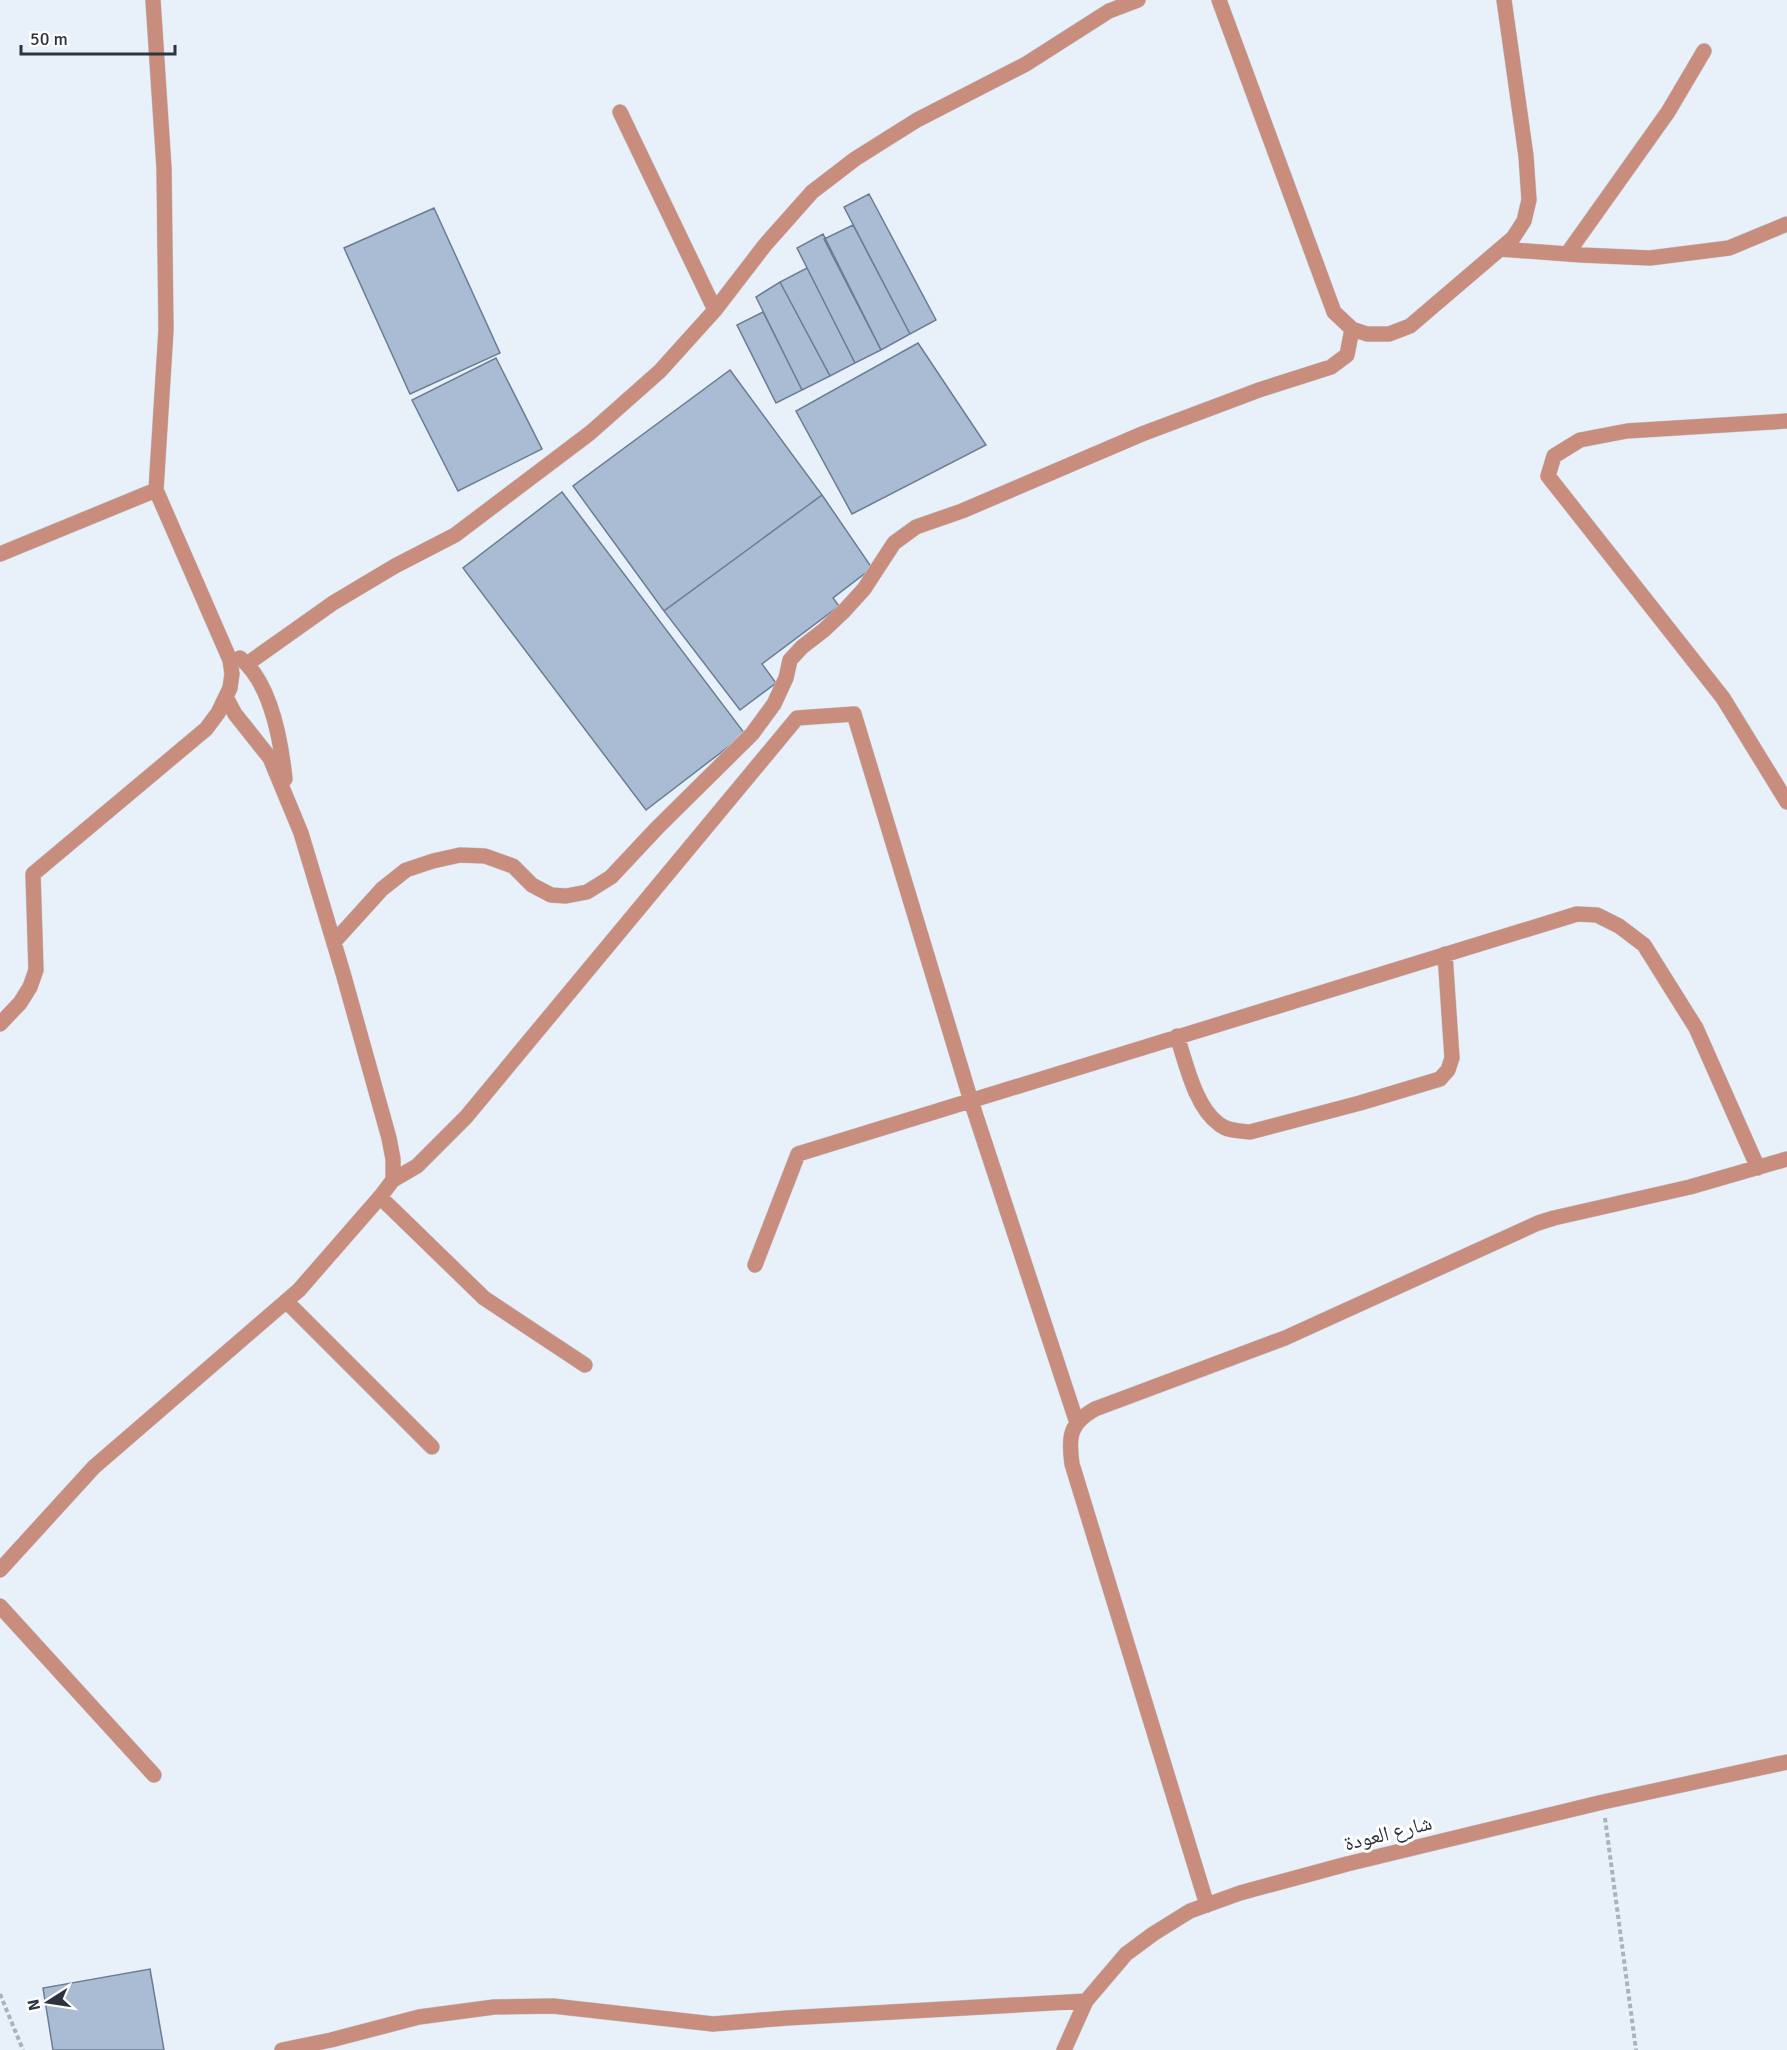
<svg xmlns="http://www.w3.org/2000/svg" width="1787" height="2050" viewBox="0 0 1787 2050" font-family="Signika,'Noto Naskh Arabic',sans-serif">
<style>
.building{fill:#a9bcd3;stroke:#6b7d92;stroke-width:1.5}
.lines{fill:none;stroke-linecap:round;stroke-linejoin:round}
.minor-casing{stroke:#c6ced8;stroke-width:16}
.path{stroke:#aab2bc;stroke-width:4;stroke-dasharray:4.5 3;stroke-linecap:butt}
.minor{stroke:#c88d7c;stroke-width:15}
.labels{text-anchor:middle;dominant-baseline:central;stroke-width:6;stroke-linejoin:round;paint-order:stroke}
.street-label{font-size:21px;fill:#2d343e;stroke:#fff}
</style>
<rect width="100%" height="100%" fill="#e8f0fa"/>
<!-- building -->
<path class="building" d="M869,194L936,320L910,334L844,207Z
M434,208L500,353L410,394L344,248Z
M853,225L910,334L881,350L824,239Z
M823,234L881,350L855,363L797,248Z
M807,268L855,363L830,376L780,282Z
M780,282L830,376L802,390L756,297Z
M763,312L802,390L776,403L737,325Z
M918,343L986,445L852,514L796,411Z
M496,358L542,449L458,491L412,400Z
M730,370L822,495L664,611L573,486Z
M562,492L745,734L646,810L463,568Z
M822,495L872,568L833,598L839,606L762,664L776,683L740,710L664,611Z
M150,1969L164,2050H53L43,1988Z"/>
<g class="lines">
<defs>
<path id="minor" d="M1219,0L1334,312L1352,329L1367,334H1389L1410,326L1513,238L1524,221L1529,200L1526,156L1504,0
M620,112L715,310
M1500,249L1581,255L1650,258L1729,248L1787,224
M1567,254L1668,112L1704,51
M1787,421L1627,431L1580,440L1554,456L1548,476L1723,698L1787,802
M0,554L156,490L166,330L164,168L153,0
M240,658C271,683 281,741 285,779
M247,664L333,603L395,566L455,535L590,433L660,371L715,310L765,245L812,192L855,159L917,120L1026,64L1109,11L1138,0
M334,942L382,889L406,870L433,861L460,855L485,856L513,866L532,885L551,895L566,896L587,892L611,877L657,828L752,734L774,704L786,678L790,660L802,647L824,630L844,611L864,589L894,543L916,527L962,511L1142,434L1259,390L1331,367L1347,355L1352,329
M0,1024L20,1003L30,987L36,970L33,874L206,729L218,713L230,688L232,674L230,660L156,490
M1177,1036C1186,1063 1195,1107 1219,1124C1227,1131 1240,1131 1250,1132L1360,1103L1440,1079L1448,1070L1452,1058L1445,954
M393,1180L417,1166L466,1117L797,718L854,714L971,1101L1077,1423
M380,1197L484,1298L585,1365
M755,1265L798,1154L1577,914L1597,915L1619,926L1644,945L1696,1028L1758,1168
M286,1301L432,1447
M0,1570L94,1467L299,1290L380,1197L393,1180V1159L389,1138L343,973L301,833L270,758L235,714L227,699
M0,1606L154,1775
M1207,1905L1072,1464C1068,1436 1070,1423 1095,1409L1285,1338L1538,1223L1554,1218L1690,1187L1787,1159
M282,2050L331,2040L419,2017L494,2007L553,2006L713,2024L787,2018L1086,2001
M1064,2050L1086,2001L1126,1954L1153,1934L1190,1911L1240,1893L1347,1864L1603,1802L1787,1762"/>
</defs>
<!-- minor casing -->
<use href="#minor" class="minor-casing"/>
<!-- path -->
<path class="path" d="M1605,1818L1636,2050
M0,1994L23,2050"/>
<!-- minor -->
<use href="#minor" class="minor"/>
</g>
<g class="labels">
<!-- street labels -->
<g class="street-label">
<text transform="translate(1388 1833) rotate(-14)">شارع العودة</text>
</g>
</g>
<!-- north arrow -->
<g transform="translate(48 2002) rotate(258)" stroke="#ffffff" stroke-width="4.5" paint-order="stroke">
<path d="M0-4.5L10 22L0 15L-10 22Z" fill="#2d343e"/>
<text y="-9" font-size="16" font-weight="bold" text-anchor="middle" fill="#2d343e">N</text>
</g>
<!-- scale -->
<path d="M21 45v9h154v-9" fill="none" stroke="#2d343e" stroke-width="3"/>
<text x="30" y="45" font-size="18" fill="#2d343e" stroke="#ffffff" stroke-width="4.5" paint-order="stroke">50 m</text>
</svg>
